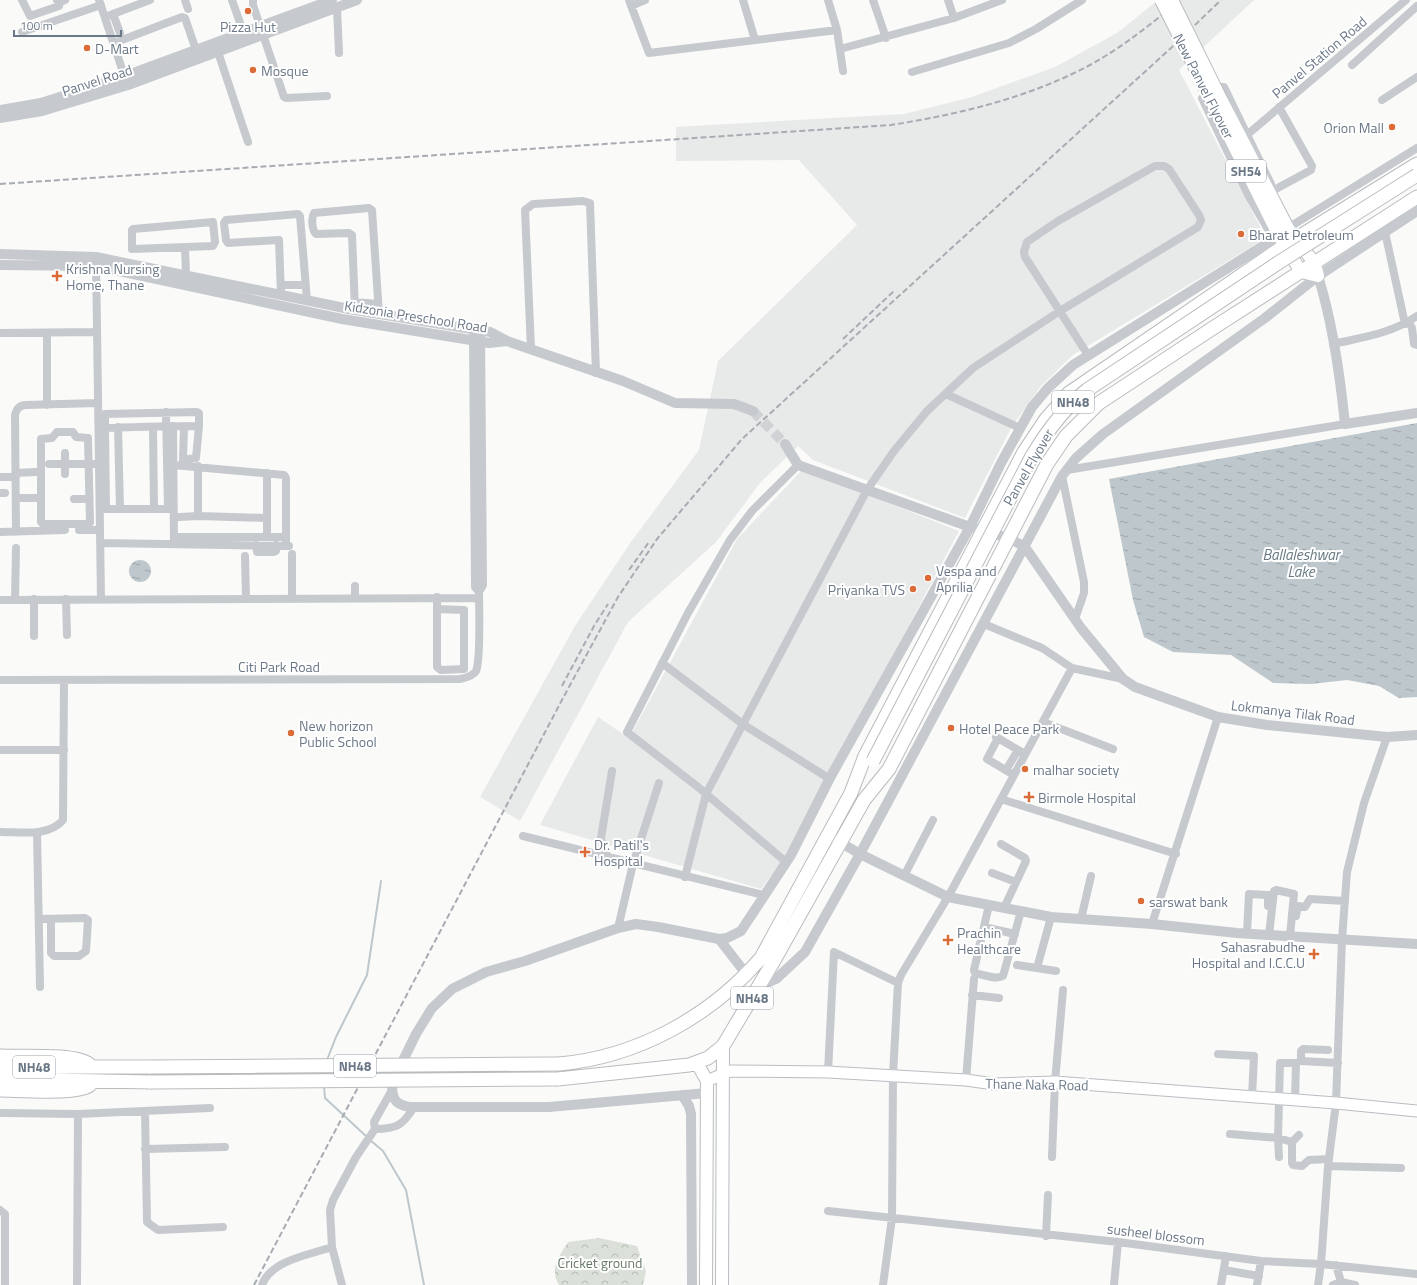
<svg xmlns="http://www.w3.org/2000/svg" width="1417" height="1285" viewBox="0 0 1417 1285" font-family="'Titillium Web',sans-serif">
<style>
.built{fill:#e8e9e9}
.park{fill:url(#park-crowns)}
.water{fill:url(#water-ripples)}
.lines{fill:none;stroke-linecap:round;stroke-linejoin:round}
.stream{stroke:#bec7cc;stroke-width:2}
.tertiary-tunnel{stroke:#cfd3d6;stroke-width:10;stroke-dasharray:10 5;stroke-linecap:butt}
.secondary-casing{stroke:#b9bdc1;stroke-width:13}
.primary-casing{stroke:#b9bdc1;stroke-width:14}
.trunk-casing{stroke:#b9bcbf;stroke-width:15}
.minor{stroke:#c6c9cd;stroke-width:8}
.tertiary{stroke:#c6c9cd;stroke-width:10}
.secondary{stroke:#fff;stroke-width:11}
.primary{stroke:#fff;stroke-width:12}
.trunk{stroke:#fff;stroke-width:13}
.rail{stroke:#a7acb2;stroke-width:2;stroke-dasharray:6 3;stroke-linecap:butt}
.primary-bridge-casing{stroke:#b9bdc1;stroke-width:14;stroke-linecap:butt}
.trunk-bridge-casing{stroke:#b9bcbf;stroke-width:15;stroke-linecap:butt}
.primary-bridge{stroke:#fff;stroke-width:12}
.trunk-bridge{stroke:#fff;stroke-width:13}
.poi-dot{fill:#db6c37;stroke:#fff;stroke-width:1.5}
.labels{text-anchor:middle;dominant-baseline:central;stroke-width:4;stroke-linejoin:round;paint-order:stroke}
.shield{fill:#fff;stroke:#97a0ab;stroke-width:1}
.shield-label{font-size:13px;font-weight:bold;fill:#6b7887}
.poi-label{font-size:14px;fill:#6b7887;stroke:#fff;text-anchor:start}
.street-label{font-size:14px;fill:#6b7887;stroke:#fff}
.park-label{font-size:14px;fill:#667a65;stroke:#fff}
.water-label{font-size:15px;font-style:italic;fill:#677882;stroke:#fff}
</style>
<defs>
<pattern id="park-crowns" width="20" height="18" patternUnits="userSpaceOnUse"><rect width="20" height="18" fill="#dbe1d9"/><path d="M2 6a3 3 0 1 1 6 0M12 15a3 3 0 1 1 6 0" fill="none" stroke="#b6bbb6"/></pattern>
<pattern id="water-ripples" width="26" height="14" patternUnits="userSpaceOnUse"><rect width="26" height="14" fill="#bec7cc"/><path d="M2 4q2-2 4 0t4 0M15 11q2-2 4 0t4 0" fill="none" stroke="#9ea6ab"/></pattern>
</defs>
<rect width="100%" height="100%" fill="#fafaf8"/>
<!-- built -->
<path class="built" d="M1158,0H1254L1179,70L1266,238L1073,355L1041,386L1011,428L965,518L813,460L798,446L760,483L716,542L628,622L520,821L480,797L575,626L631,542L699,450L718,361L857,225L799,160L676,161V127L904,114L972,97L1055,67L1117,33Z
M803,469L959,531L788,853L761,889L540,825L598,717L629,738L737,539Z"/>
<!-- park -->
<path class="park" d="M599,1238L637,1246L646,1271L643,1285H559C549,1269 559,1256 568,1242Z"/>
<!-- water -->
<path class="water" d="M1417,423V697L1399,698L1379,686L1347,680L1311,684L1273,683L1231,655L1173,652L1144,637L1133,600L1109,479Z
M129 571a11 11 0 1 1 22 0a11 11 0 1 1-22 0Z"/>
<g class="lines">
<!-- stream -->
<path class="stream" d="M327,1060L336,1037L367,975L381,881
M324,1086L325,1098L367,1137
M370,1140L383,1151L406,1190L424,1285"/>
<!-- tertiary-tunnel -->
<path class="tertiary-tunnel" d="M753,411L785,444"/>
<defs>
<path id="secondary" d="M707,1081L730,1071L828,1072L966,1080L994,1084L1055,1082L1336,1103L1417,1111"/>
<path id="primary" d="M1214,106L1279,236L1301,272L1318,276L1315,264L1288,228L1222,101
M689,1065H698L707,1081L706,1285
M722,1285L723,1046"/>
<path id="trunk" d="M0,1056C20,1057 77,1053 90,1065
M559,1064C637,1057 710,1017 761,958L851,793L865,756L1024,452L1046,419L1069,393L1284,246L1417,164
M0,1067H151
M0,1079L151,1082
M558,1079L689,1065L708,1058L723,1046L772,964L864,800L889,769L1047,464L1066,436L1099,403L1213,328L1417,197
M0,1090C17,1090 79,1095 90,1085"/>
</defs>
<!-- secondary casing -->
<use href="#secondary" class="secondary-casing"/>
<!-- primary casing -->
<use href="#primary" class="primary-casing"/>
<!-- trunk casing -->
<use href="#trunk" class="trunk-casing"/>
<!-- minor -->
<path class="minor" d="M22,0L30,16L59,6
M57,0L60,2L65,0
M99,0L126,81
M185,0L188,9
M232,0L245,37
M253,0V5L284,97L286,98L327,96
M629,0L649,53L837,30
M743,0L755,40
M828,0L837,30L843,71
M873,0L886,38
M948,0L954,18
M631,6L645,0
M337,8L339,53
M113,14L120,33
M105,17L150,0
M22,32L101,5
M114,43L182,17L185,18L196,50
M840,49L954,18L1002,0
M218,52L248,142
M1352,65L1417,6
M912,72L1009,43L1036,29L1082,0
M1382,100L1417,77
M1248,134L1406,0
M1271,184L1224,87H1219L1202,98L1248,195L1276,243
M1274,190L1311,170L1312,166L1279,107
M213,222L215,242L213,246L132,249V230L133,229Z
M1288,228L1417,148
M1385,232L1405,324
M185,248L186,274
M96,260L101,599
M281,285H305
M281,295L279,240L228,243L226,240L224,223L226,220L298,214L300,216L307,300
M355,302L378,304
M355,310L352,235L349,233L316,234C312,230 311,218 314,213L369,208L372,210L379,314
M1409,322L1412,328L1414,344L1417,345
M0,333L97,332
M473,336L475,587L479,592
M1333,344C1364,337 1390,334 1417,316
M531,349L525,210L533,204L583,201L590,203L596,373
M946,394L1020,428
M47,405V333
M173,426L174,543
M184,426L183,460L196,458L199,426
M118,427L120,509
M153,427L154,509
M99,428H105C136,427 167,426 199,426V413L197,412L105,414V428L106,509
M57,432H73L76,437L88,438L90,523L88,524H43L41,522V439L52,438Z
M65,453V474
M49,464H94
M173,465L284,475L286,478V546
M198,466V516L267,518V473
M1067,470L1345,424
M16,473L36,472
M1062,476L1084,582V593L1075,619
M0,477H16
M0,493H5
M16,498H36
M74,499H89
M101,509H168L166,412
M179,517L198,516
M267,518V537H286
M79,530H100
M0,532L65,530
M16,532L15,415C17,408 19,406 25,405L98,403
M174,537H267
M101,543L289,546
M256,545L257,552H274L276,551V545
M292,554V598
M245,556L246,598
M355,586V598
M437,597V667L441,670L464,669V610L437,609
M66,599L67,635
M0,600L479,598
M15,600L16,548
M984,624L1042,648L1072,668L1123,679
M34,636V599
M662,663L744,725L830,779
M0,680L460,679C465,678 473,676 476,671C481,660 479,607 479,592L483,585L481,330
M1043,722L1113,749
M996,737L1025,754
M998,738L987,759L1014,775
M0,750H64
M1006,770L1018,750
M1001,799L1176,854
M0,832C20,832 49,837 63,820L64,680
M37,832L40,987
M523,836L764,895
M1001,844L1025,858L1026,861L1004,908
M609,858L603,848L601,838L612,771
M786,862L698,787L627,732L688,613L730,540L752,511L798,465
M992,873L1016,882
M904,876L933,820
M685,877L706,794L867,490L894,451L927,411L973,368L1060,311L1198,227L1201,220L1199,215L1169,169L1164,166H1155L1058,221L1027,242L1024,252L1025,257L1088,355
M989,905L974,970L975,973C983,975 997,980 1003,976L1021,911
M1296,916L1298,906L1305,907L1310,899L1345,901
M39,919L85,918L88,920L86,951L79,956H54L51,953V919
M1081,919L1091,876
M1152,924L1218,717
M984,927L1015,934
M618,928L633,864L659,783
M1247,933L1249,894L1268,895V906
M1269,935L1274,891L1276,890L1294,894L1290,936
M1017,965L1056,971
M1037,968L1051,917
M972,995L999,998
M1328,1050L1303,1049L1301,1051V1061L1338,1063
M1218,1054L1254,1056L1252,1097
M828,1072L834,952L898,983
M966,1080L974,979
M1295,1100L1296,1063H1280L1278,1138L1292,1142V1163L1293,1165L1302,1166L1309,1160L1329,1159
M145,1111L147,1222L158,1230L223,1227
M0,1113L78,1114L77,1285
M78,1114L210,1108
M375,1129C397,1129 403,1125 414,1107
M1230,1134L1278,1138L1279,1157
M1292,1142L1299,1135
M145,1149L225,1147
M1052,1157L1055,1082L1063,990
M1328,1166L1401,1168
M0,1210L5,1214V1285
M828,1211L1118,1242L1261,1261L1321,1264L1417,1274
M1046,1236L1048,1195
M1336,1265L1341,1282L1355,1285
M1224,1270L1259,1276
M262,1285C271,1260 309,1255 332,1247
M342,1285L332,1247L330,1210L333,1200L356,1157L375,1129L374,1122L392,1090
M883,1285L892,1218L893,1075L898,983L901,975L948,897L1072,668
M1114,1285L1118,1242
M1221,1285L1226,1256
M1257,1285L1261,1261
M1318,1285L1321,1264L1328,1166L1336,1103L1342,939L1347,872L1364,803L1387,737
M1333,1285L1341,1282"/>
<!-- tertiary -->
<path class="tertiary" d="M0,110L41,103L125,76L332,0
M0,118L42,111L128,85L357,0
M0,254L96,257L349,309L490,332L507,341L623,381L675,403L734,404L753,411
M0,265L96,266L342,319L489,343L507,341
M1318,276C1333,323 1340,375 1345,424L1417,413
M785,444L798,465L970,527L1009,538L1025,547L1081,628L1123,679L1135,687L1218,717L1267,725L1387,737L1417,735
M828,835L860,854L948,897L1051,917L1152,924L1237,933L1417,944
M719,939L747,975
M763,979L769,982L776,979L805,952L860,854L1062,476L1076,458L1103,434L1265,318L1318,276L1417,211
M707,1093L549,1107H409C394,1104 392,1098 392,1083L416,1034L432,1008L452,989L486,972L525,961L618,928L636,924L658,927L719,939L727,938L741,931L791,855L831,776L970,527L1001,463L1032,407L1048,388L1073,365L1279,236
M682,1095L689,1106L691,1114L692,1285"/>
<!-- secondary -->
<use href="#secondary" class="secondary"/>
<!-- primary -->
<use href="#primary" class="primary"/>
<!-- trunk -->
<use href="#trunk" class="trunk"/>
<!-- rail -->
<path class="rail" d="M0,184L891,125C960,114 1028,98 1090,65C1123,47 1152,23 1181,0
M843,339L894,291
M629,570L649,542
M562,686L594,626L608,604
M254,1285L563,698L618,597L657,539L742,439L1171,48L1221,0"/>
<defs>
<path id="primary-bridge" d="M1161,0L1214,106
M1172,0L1222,101"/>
<path id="trunk-bridge" d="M873,761L1032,456C1047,431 1064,408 1087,390L1281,261L1417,175
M151,1067L559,1064
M151,1082L558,1079"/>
</defs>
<!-- primary-bridge casing -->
<use href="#primary-bridge" class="primary-bridge-casing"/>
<!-- trunk-bridge casing -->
<use href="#trunk-bridge" class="trunk-bridge-casing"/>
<!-- primary-bridge -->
<use href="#primary-bridge" class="primary-bridge"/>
<!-- trunk-bridge -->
<use href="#trunk-bridge" class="trunk-bridge"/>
</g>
<!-- markers -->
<g class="poi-dot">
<circle cx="248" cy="11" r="4"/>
<circle cx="87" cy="48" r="4"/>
<circle cx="253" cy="70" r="4"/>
<circle cx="1392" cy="127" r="4"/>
<circle cx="1241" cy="234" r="4"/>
<path d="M55 270h4v4h4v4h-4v4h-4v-4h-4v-4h4z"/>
<circle cx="928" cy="578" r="4"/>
<circle cx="913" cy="589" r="4"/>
<circle cx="951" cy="728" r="4"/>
<circle cx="291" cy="733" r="4"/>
<circle cx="1025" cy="769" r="4"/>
<path d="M1027 791h4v4h4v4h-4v4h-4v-4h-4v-4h4z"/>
<path d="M583 846h4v4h4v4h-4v4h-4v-4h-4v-4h4z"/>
<circle cx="1141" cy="901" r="4"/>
<path d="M946 934h4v4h4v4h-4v4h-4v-4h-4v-4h4z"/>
<path d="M1312 948h4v4h4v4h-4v4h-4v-4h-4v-4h4z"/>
</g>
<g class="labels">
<!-- shield labels -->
<g class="shield">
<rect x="1226" y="160" width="40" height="22" rx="3"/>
<rect x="1052" y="391" width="42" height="22" rx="3"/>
<rect x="731" y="987" width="42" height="22" rx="3"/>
<rect x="334" y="1055" width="42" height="22" rx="3"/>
<rect x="13" y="1056" width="42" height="22" rx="3"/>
</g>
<g class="shield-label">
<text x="1246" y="171">SH54</text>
<text x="1073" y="402">NH48</text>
<text x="752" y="998">NH48</text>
<text x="355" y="1066">NH48</text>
<text x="34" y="1067">NH48</text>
</g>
<!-- poi labels -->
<g class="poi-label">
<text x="248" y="26" text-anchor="middle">Pizza Hut</text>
<text x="95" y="48">D-Mart</text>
<text x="261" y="70">Mosque</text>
<text x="1384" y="127" text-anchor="end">Orion Mall</text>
<text x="1249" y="234">Bharat Petroleum</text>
<text x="66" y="268">Krishna Nursing<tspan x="66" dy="16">Home, Thane</tspan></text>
<text x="936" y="570">Vespa and<tspan x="936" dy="16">Aprilia</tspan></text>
<text x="905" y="589" text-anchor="end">Priyanka TVS</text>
<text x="299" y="725">New horizon<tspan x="299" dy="16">Public School</tspan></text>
<text x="959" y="728">Hotel Peace Park</text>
<text x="1033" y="769">malhar society</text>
<text x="1038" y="797">Birmole Hospital</text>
<text x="594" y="844">Dr. Patil's<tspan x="594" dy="16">Hospital</tspan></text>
<text x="1149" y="901">sarswat bank</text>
<text x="957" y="932">Prachin<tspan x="957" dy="16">Healthcare</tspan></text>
<text x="1305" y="946" text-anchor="end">Sahasrabudhe<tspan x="1305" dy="16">Hospital and I.C.C.U</tspan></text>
</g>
<!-- street labels -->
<g class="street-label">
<text transform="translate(1319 57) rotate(-40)">Panvel Station Road</text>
<text transform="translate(97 80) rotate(-18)">Panvel Road</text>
<text transform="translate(1204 86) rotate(63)">New Panvel Flyover</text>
<text transform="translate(416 316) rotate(9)">Kidzonia Preschool Road</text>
<text transform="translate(1028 467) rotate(-60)">Panvel Flyover</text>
<text x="279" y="666">Citi Park Road</text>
<text transform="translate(1293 712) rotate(7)">Lokmanya Tilak Road</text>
<text transform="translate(1037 1084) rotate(1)">Thane Naka Road</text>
<text transform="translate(1156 1234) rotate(7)">susheel blossom</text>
</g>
<!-- park labels -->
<g class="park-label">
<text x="600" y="1262">Cricket ground</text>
</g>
<!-- water labels -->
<g class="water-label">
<text x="1301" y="554">Ballaleshwar<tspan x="1301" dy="17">Lake</tspan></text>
</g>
</g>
<!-- scale -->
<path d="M14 30v6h107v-6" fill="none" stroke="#6b7887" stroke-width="2"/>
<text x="20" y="30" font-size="12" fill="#6b7887" stroke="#ffffff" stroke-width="3" paint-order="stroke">100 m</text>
</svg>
